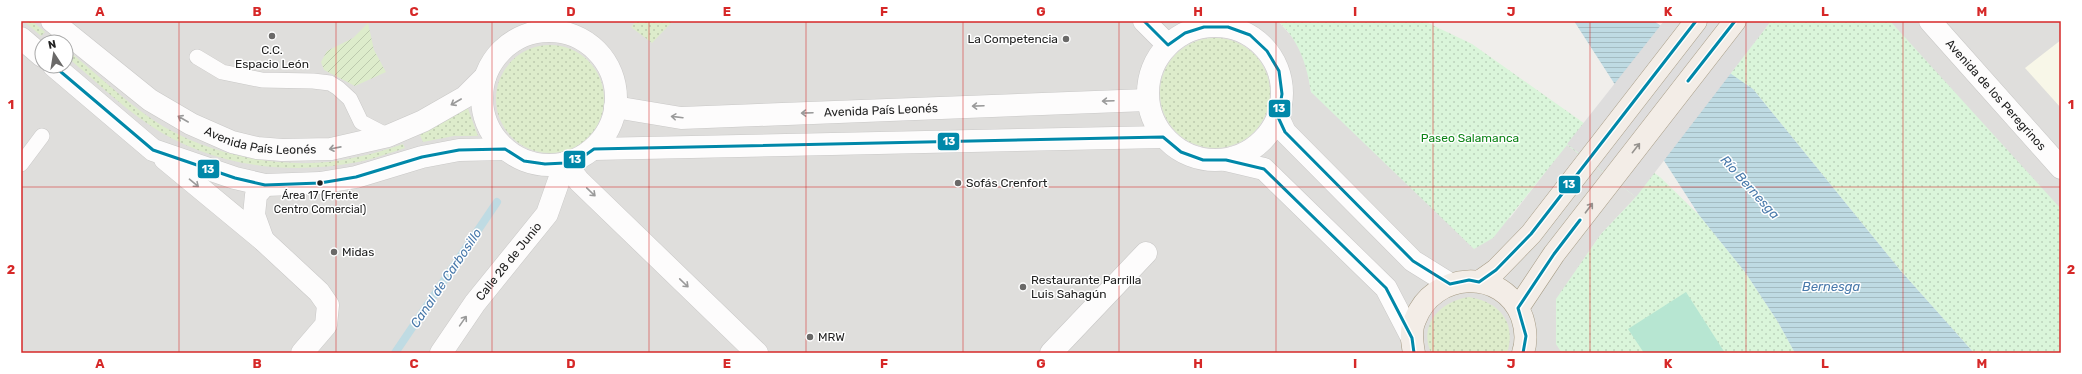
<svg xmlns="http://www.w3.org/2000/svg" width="2082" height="374" viewBox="0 0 2082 374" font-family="Rubik,sans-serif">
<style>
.residential{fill:#dfdedc;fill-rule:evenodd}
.education{fill:#f8f7e8}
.grass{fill:url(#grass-dots)}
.park{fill:url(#park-dots)}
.garden{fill:url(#garden-furrows)}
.pitch{fill:#b7e6d2}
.water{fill:url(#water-rules)}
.pier{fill:#dedddd}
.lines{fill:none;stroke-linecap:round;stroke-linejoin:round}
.stream{stroke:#bfdbe3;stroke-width:8}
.lane-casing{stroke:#c9c8c7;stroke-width:16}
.street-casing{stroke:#c9c8c7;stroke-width:23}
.primary-casing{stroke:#a79c86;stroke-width:23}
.lane{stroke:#fdfcfc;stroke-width:15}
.street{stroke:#fdfcfc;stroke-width:22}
.primary{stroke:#f3ede7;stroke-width:22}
.bus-1-casing{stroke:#fff;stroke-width:6}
.bus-1{stroke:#0088a9;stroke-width:3}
.oneway{stroke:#9a9a9a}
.oneway2{stroke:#95928e}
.grid{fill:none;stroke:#d62828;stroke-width:1;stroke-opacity:0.55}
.poi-dot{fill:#6a6968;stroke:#fff;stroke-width:1.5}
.bus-dot{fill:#222;stroke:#fff;stroke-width:1.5}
.labels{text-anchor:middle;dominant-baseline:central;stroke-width:3;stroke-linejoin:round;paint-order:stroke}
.bus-label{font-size:11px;fill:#222;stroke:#fff}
.poi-label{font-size:12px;fill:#222;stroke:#fff;text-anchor:start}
.street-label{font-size:12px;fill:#222;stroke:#fff}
.park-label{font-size:12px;fill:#0c8416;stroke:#fff}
.water-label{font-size:13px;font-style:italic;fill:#4a7aab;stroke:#fff}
.line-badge{stroke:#fff;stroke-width:1.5}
.badge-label{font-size:11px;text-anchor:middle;font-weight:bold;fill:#fff}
.neatline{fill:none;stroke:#d62828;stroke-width:1.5}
.grid-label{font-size:13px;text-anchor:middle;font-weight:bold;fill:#d62828}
</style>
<defs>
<pattern id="grass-dots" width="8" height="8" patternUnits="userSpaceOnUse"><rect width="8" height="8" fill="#ddeccb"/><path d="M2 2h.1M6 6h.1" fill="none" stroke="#bdcaae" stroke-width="1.8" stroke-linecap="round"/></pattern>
<pattern id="park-dots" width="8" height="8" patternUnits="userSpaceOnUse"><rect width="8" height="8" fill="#daf5da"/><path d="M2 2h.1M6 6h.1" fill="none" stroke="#bbd2bb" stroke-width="1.8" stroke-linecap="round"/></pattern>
<pattern id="garden-furrows" width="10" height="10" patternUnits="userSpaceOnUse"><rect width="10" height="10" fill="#ddeccb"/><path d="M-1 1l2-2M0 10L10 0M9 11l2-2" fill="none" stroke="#bdcaae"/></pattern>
<pattern id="water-rules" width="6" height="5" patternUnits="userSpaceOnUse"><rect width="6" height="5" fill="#bfdbe3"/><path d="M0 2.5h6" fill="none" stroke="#a4bcc2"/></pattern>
</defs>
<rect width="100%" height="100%" fill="#f0eeeb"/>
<!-- residential -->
<path class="residential" d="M21,21H1278L1294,39L1302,54L1308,73L1311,92L1510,218L1567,144L1636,197L1601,234L1557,299L1556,343L1562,353H21ZM42,42H66V66H42Z
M1887,21H2061V243Z"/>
<!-- education -->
<path class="education" d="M2061,40V108L2025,68Z"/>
<!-- grass -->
<path class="grass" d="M24,21H32L45,32L41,36Z
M636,21H673L652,43L631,27Z
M1160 93a55 55 0 1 1 110 0a55 55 0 1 1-110 0Z
M496 99a54 54 0 1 1 108 0a54 54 0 1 1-108 0Z
M66,49C95,72 122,99 153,120C209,157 292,173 357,157C373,154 388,149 403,144L405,148C389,153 374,159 358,162C287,176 209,166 148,124C119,104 93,79 66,56Z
M467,106L478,136H454L423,142L420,135Z
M1469,297C1499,302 1517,322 1507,353H1431C1418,323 1442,301 1469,297Z"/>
<!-- park -->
<path class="park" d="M1278,21H1424L1472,44L1660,177L1699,215L1745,272L1778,322L1795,353H1562L1556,344V299L1601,234L1636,197L1567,145L1493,238L1474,249L1311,92C1307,65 1299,40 1278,21Z
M1771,21H1890L2061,209V353H1974L1900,270L1753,89L1730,74Z"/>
<!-- garden -->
<path class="garden" d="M368,23L374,50L386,72L355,86L324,70L321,62L327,51L353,38Z"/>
<!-- pitch -->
<path class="pitch" d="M1686,292L1725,353H1644L1628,329Z"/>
<!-- water -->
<path class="water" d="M1574,21H1654L1753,89L1900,270L1974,353H1795L1778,322L1745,272L1699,215Z"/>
<!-- pier -->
<path class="pier" d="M1664,21H1771L1636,197L1567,144Z"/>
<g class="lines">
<!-- stream -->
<path class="stream" d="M395,353L497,202"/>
<defs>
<path id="lane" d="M197,57L222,72L262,80L313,81L330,83L338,88L350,99L361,122L388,136
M21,164L42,136"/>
<g id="street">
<path id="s1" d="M52,21L150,100L191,124L232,142L257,148L282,150L331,149L388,136L423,121L465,97L485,77"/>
<path d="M1144,21L1168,45"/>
<path id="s2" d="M1930,21L2061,168"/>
<circle cx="1215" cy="93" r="67"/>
<circle cx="549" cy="98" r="67"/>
<path d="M21,38L42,56"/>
<path d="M54,66L153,150L235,178L265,185L320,183L356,177L422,157L459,150L505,149"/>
<path id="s3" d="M615,107L681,118L1147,100"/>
<path d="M1278,117L1285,132L1413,261L1450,284"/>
<path d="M594,149L1163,137"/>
<path d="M165,159L263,240L319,292L328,305L326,325L302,353"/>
<path d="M1226,160L1264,169L1386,288L1412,338"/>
<path d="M565,163L579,181L757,353"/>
<path d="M263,240L254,215L256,195L265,185"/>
<path id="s4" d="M441,353L475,303L547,214L565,163"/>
<path d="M1051,353L1146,253"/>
</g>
<path id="primary" d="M1479,282L1496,270L1531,234L1696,21
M1518,308L1554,254L1735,21
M1414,353C1412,342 1410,330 1415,320C1433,271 1503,267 1522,317C1526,329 1527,341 1523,353"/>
</defs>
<!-- lane casing -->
<use href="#lane" class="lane-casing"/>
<!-- street casing -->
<use href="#street" class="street-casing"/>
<!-- primary casing -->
<use href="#primary" class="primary-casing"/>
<!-- lane -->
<use href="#lane" class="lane"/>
<!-- street -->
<use href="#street" class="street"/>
<!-- primary -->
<use href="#primary" class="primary"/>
<defs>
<path id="bus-1" d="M1144,21L1168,45L1185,33L1204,27H1228L1250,35L1267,51L1279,71L1282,94L1278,117L1285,132L1413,261L1450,284L1469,280L1479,282L1496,270L1531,234L1696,21
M54,66L153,150L235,178L265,185L320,183L356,177L422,157L459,150L505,149L524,161L545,164L565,163L584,156L594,149L1163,137L1181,152L1203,160H1226L1264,169L1386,288L1412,338L1414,353
M1688,81L1735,21
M1523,353L1526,336L1518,308L1554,254L1580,220"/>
</defs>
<!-- bus-1 casing -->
<use href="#bus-1" class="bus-1-casing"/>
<!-- bus-1 -->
<use href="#bus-1" class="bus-1"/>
</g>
<!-- one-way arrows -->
<defs><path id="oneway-shaft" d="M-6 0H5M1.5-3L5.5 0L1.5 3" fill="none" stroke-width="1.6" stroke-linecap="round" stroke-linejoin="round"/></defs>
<g class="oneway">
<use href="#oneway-shaft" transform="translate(1108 101) rotate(178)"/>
<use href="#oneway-shaft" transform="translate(456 102) rotate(150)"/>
<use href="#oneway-shaft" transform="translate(978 106) rotate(178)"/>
<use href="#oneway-shaft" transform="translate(807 113) rotate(178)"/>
<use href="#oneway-shaft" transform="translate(677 117) rotate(-173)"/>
<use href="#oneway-shaft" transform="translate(183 119) rotate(-150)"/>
<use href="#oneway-shaft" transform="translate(335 148) rotate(169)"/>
<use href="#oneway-shaft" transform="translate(194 183) rotate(40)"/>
<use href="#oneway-shaft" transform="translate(591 192) rotate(44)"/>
<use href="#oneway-shaft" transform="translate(684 283) rotate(44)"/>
<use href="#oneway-shaft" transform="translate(463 321) rotate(-55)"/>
</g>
<g class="oneway2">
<use href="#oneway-shaft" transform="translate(1636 148) rotate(-52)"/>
<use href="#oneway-shaft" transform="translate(1589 208) rotate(-53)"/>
</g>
<!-- grid -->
<path class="grid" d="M179,21V353M336,21V353M492,21V353M649,21V353M806,21V353M963,21V353M1119,21V353M1276,21V353M1433,21V353M1590,21V353M1746,21V353M1903,21V353M21,187H2061"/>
<!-- markers -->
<g class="poi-dot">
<circle cx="272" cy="36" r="4"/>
<circle cx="1066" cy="39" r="4"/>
<circle cx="958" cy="183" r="4"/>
<circle cx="334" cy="252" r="4"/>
<circle cx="1023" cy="287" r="4"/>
<circle cx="810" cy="337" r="4"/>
</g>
<circle class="bus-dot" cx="320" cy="183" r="3.5"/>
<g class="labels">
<!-- bus labels -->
<g class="bus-label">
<text x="320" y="195">Área 17 (Frente<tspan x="320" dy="14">Centro Comercial)</tspan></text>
</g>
<!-- poi labels -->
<g class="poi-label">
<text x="1058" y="39" text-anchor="end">La Competencia</text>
<text x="272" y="50" text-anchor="middle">C.C.<tspan x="272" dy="14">Espacio León</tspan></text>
<text x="966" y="183">Sofás Crenfort</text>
<text x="342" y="252">Midas</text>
<text x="1031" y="280">Restaurante Parrilla<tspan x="1031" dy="14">Luis Sahagún</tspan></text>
<text x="818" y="337">MRW</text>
</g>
<!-- street labels -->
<g class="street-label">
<text stroke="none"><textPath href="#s2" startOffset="99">Avenida de los Peregrinos</textPath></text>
<text stroke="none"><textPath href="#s3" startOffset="267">Avenida País Leonés</textPath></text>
<text stroke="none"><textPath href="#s1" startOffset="246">Avenida País Leonés</textPath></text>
<text stroke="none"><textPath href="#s4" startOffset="114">Calle 28 de Junio</textPath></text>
</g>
<!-- park labels -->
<g class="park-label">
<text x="1470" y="138">Paseo Salamanca</text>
</g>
<!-- water labels -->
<g class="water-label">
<text transform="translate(1750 187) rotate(48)">Río Bernesga</text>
<text transform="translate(446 278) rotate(-56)">Canal de Carbosillo</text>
<text x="1831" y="286">Bernesga</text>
</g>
</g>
<g class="line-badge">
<rect x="1268" y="99" width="23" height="19" rx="4" fill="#0088a9"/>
<rect x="937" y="132" width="23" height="19" rx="4" fill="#0088a9"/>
<rect x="563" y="150" width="23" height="19" rx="4" fill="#0088a9"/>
<rect x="197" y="159" width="23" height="20" rx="4" fill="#0088a9"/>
<rect x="1558" y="175" width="23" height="19" rx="4" fill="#0088a9"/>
</g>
<g class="badge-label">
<text x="1279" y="112">13</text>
<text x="949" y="145">13</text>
<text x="575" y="163">13</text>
<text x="208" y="173">13</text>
<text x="1569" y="188">13</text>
</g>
<!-- border -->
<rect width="2082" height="374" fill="none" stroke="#ffffff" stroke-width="44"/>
<!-- north arrow -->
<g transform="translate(54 54) rotate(348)"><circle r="19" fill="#ffffff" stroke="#a7a7a7"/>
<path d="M0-3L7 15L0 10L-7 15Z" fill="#6a6968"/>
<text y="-6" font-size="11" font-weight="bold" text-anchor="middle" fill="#222222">N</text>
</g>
<rect x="22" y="22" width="2038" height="330" class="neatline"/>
<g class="grid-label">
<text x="100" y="16">A</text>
<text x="257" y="16">B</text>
<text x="414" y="16">C</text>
<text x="571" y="16">D</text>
<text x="727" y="16">E</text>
<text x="884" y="16">F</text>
<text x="1041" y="16">G</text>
<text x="1198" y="16">H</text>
<text x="1355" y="16">I</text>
<text x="1511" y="16">J</text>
<text x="1668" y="16">K</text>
<text x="1825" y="16">L</text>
<text x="1982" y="16">M</text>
<text x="11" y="109">1</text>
<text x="2071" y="109">1</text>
<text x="11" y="274">2</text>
<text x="2071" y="274">2</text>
<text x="100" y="368">A</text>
<text x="257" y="368">B</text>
<text x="414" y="368">C</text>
<text x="571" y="368">D</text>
<text x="727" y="368">E</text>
<text x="884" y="368">F</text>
<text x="1041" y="368">G</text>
<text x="1198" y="368">H</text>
<text x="1355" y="368">I</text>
<text x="1511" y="368">J</text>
<text x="1668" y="368">K</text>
<text x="1825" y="368">L</text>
<text x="1982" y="368">M</text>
</g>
</svg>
